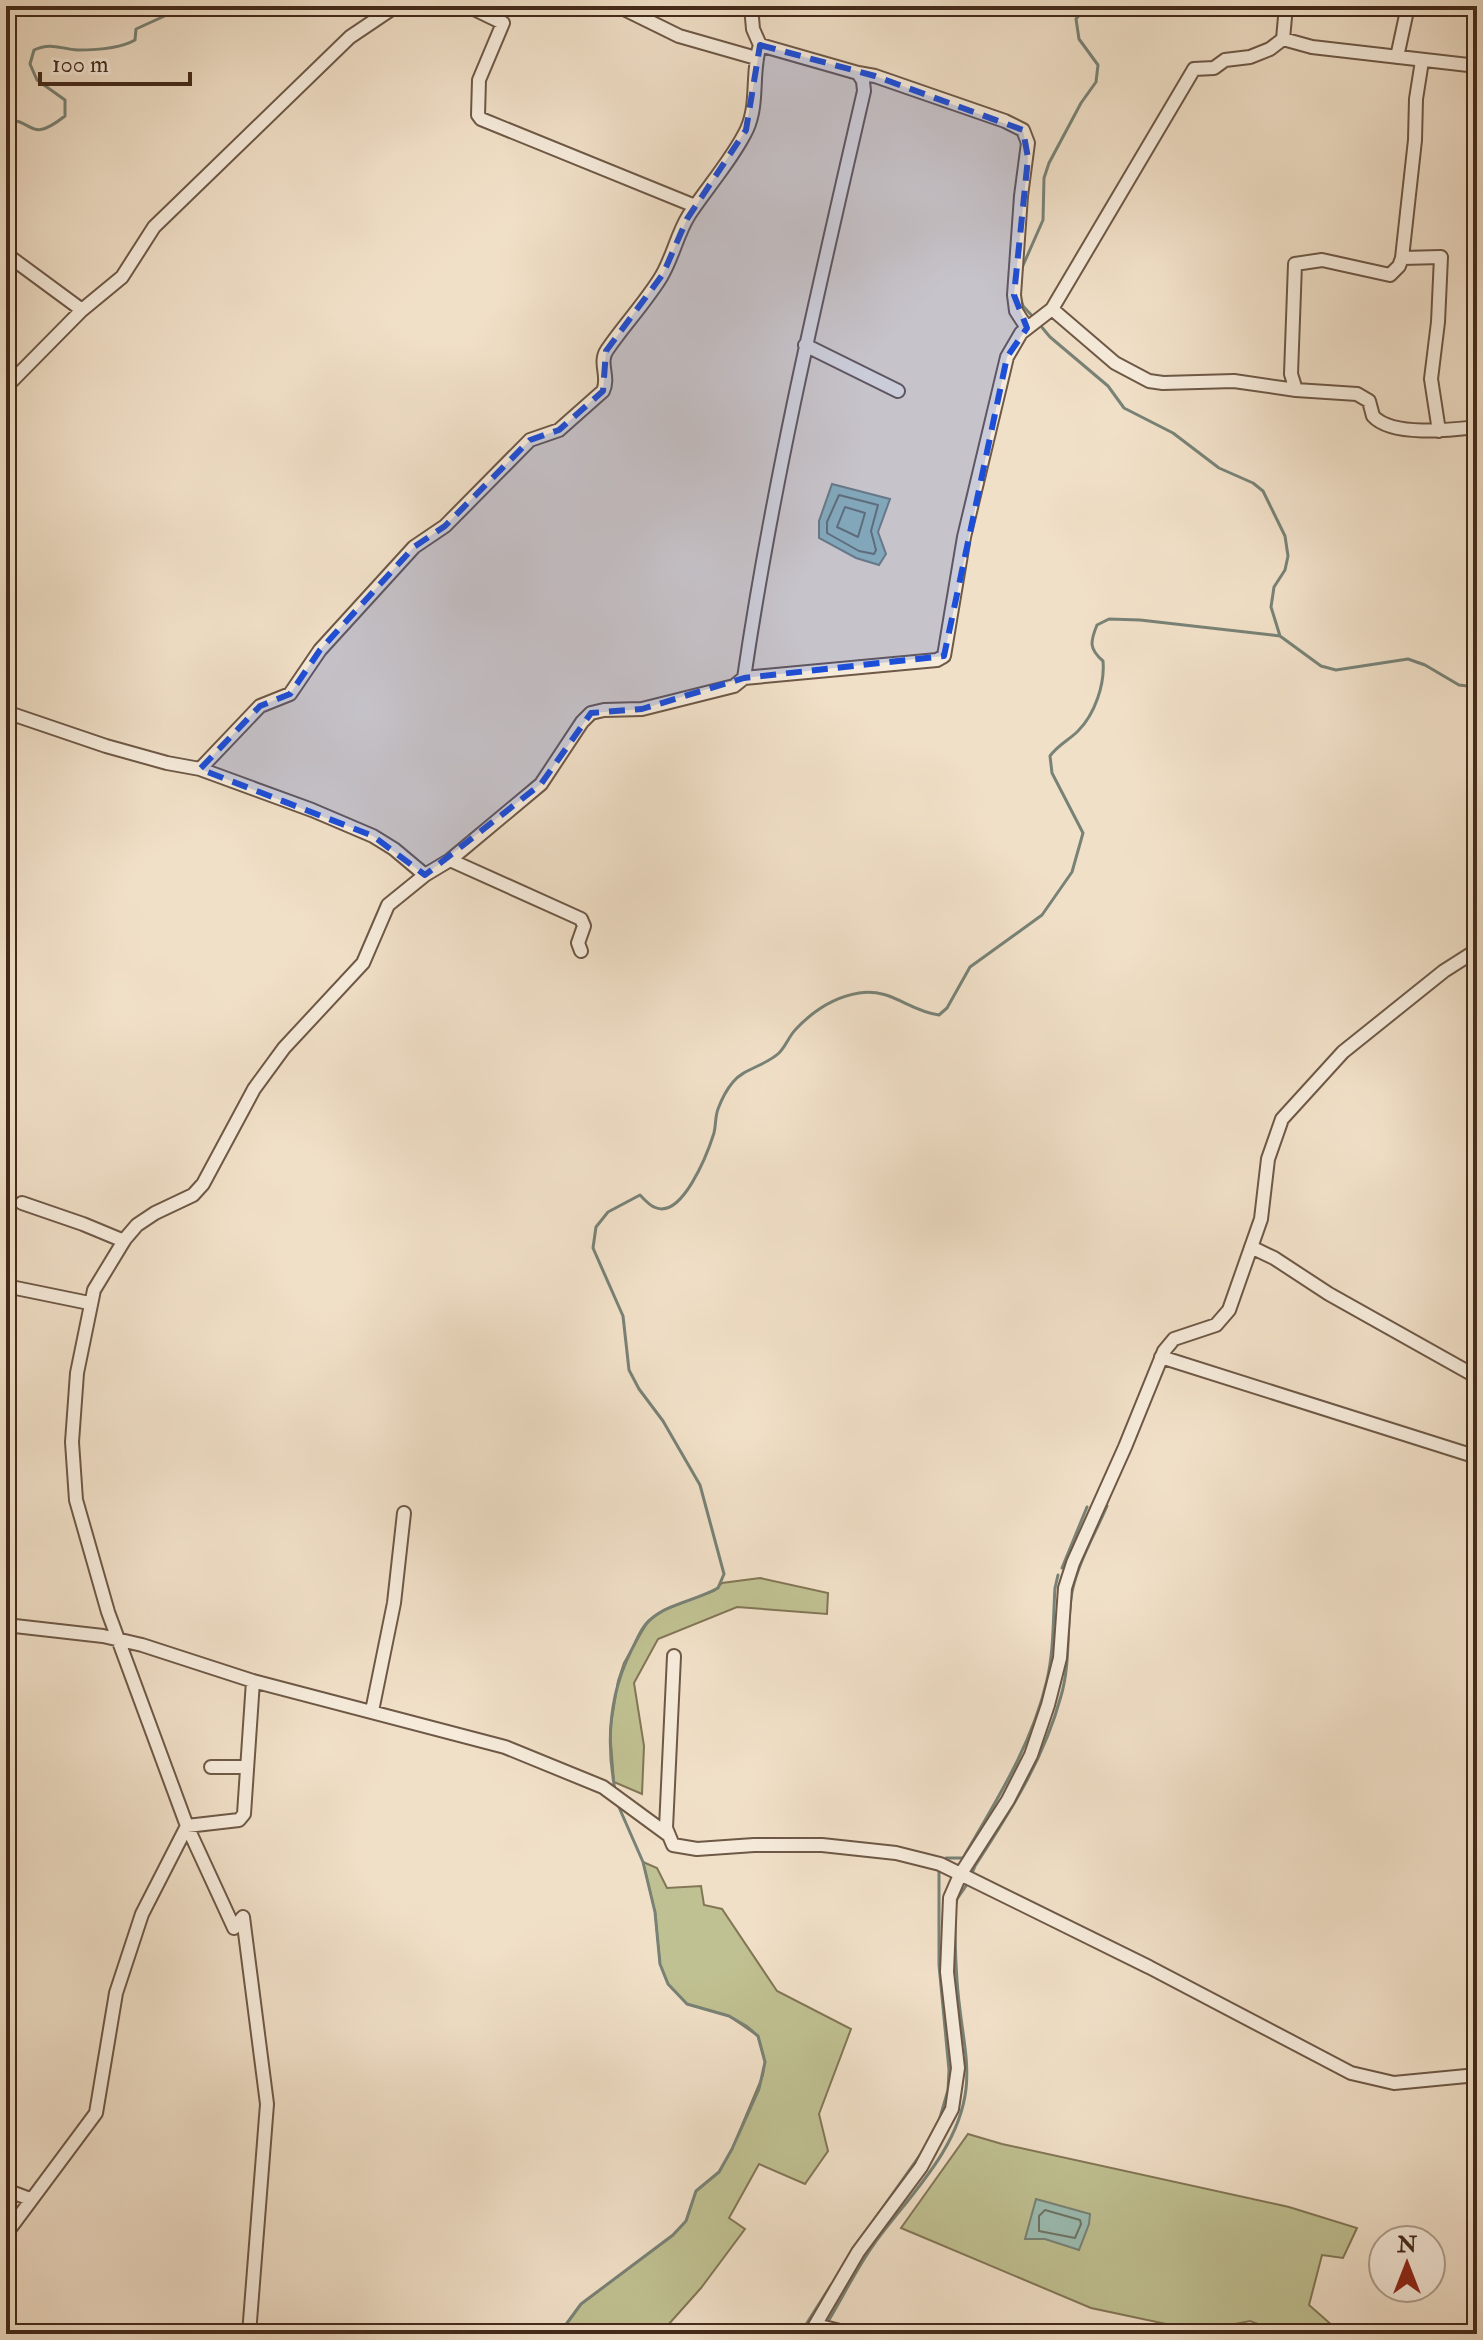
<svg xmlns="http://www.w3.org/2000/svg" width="1483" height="2340" viewBox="0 0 1483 2340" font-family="'IM FELL Double Pica',serif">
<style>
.green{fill:#c0c192;stroke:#827656;stroke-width:2}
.water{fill:#9bbdb3;stroke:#788276;stroke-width:2}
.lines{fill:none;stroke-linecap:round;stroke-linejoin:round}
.shore{stroke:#6f7466;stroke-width:2}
.stream{stroke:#788276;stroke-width:3}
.minor-casing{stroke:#6e5846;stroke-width:16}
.minor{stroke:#f6ebdb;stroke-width:12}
.marked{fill:#1d4ed8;fill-opacity:0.2;stroke:#1d4ed8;stroke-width:6;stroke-dasharray:16 10;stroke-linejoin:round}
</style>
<rect width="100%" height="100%" fill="#f1e0c8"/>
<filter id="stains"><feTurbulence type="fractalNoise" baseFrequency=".0025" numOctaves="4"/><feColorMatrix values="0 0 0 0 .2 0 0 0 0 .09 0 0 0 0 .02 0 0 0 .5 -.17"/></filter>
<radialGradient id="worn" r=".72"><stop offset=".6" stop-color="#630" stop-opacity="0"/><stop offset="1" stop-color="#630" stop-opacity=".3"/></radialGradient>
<!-- green -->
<path class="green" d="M760,1578L828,1593L827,1614L737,1607L658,1639L634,1683L644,1746L642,1794L614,1782L610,1731L618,1681L624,1663L648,1621L664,1610L714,1591L722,1583Z
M643,1862L657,1868L667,1888L701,1886L704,1905L722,1909L777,1991L851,2029L819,2114L828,2151L805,2184L759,2164L729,2218L745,2229L701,2288L660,2334H559L581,2304L673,2235L686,2221L696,2191L719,2172L732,2149L763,2075L765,2062L758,2036L729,2016L687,2004L668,1984L660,1964L655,1912Z
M968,2134L1002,2144L1289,2207L1357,2228L1343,2258L1322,2255L1309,2305L1342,2334H1285L1250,2321L1199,2331L1091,2308L901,2228Z"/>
<!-- water -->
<path class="water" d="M832,484L890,499L878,532L886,554L879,565L856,558L819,538V521Z
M1036,2199L1090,2214L1089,2224L1079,2250L1045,2239H1025Z"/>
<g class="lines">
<!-- shore -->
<path class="shore" d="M839,495L878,505L871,531L876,550L874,554L859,551L827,533V522Z
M845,507L865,513L858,537L837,527Z
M1045,2210L1080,2220L1081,2224L1075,2238L1039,2231V2216Z"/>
<!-- stream -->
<path class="stream" d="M6,120C35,119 28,145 65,116V100L37,80L30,64L34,50C52,42 60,49 78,50C95,50 121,48 135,40L136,29L169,14L176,6
M1021,270L1043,220L1044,178L1049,163L1081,103L1096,82L1098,65L1079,39L1076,19L1086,6
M1020,296L1023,306L1035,319
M1040,325L1050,337L1108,386L1124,408L1173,433L1219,468L1253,483L1263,491L1285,536L1288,556L1285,570L1274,587L1271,607L1280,636
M1062,1568L1087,1507
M615,1790C606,1742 609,1695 631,1651C637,1640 641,1627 651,1619C670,1603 697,1600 718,1588L724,1574L700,1485L663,1421L639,1389L629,1370L623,1316L593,1248L596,1227L608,1212L640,1195C644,1199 649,1205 654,1207C682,1221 708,1152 714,1133C716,1125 715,1117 718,1109C721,1101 727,1089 733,1082C743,1069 765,1066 779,1053C786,1046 789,1036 796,1029C813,1011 834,997 859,993C892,988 908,1011 939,1015L947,1008L970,967L1042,915L1072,872L1083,833L1052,773L1050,756C1058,745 1069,740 1078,731C1095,714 1105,684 1103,661C1089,649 1090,642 1097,625L1109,619L1140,620L1280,636L1321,666L1336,670L1408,659L1425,665L1459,685L1477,687
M943,1861L946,1858H963C996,1801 1032,1745 1047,1680C1054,1650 1053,1618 1055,1588L1058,1575
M971,1876L975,1866C1010,1812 1044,1759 1061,1696C1071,1662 1066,1627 1072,1592C1078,1563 1095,1534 1107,1506
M955,1908L957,1899L968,1883
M930,2137L939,2121L948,2090L949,2070L939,1965V1870
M867,2230L925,2148
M835,2279L847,2259
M827,2323C843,2297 856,2269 874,2244C908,2197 959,2150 966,2089C969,2062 963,2037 960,2010C956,1980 955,1950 955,1919
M559,2334L581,2304L673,2235L686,2221L696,2191L719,2172L732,2149L759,2089L765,2062L758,2036L746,2026L729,2016L687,2004L668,1984L660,1964L655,1912L643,1862L618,1805
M800,2334L831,2285"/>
<defs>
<path id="minor" d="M468,6L503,23L479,80L478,115L481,119L695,206
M618,6L679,36L756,58
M1283,39L1312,47L1477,66
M1397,57L1408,6
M1422,61L1416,99L1415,140L1402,258L1441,257L1438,322L1431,379L1439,431
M858,73L875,76L1005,121L1023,130L1028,143L1021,196L1014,295L1016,311L1027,328
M6,254L82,310
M1052,309L1194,69L1214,68L1225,60L1250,57L1270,49L1283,39L1286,6
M805,345L898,391
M6,387L82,310L122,277L154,227L350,37L396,6
M1296,390L1291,374L1295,264L1322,260L1390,275L1399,266L1402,258
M744,678L937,660L944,656L964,537L1007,357L1021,333L1052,309L1115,363L1149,381L1163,383L1234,381L1296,390L1357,394L1369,401L1373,416C1392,437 1451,430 1477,427
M6,712L106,746L167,763L200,769L312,810L373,836L394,849L425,875
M200,769L260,706L290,694L320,650L414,547L445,526L530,440L559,430L603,391C610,377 598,363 607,350C624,325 645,303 661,277C673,257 677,234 689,215C706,189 734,157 747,129C759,102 751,72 760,45
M450,860L581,919L584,926L578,943L581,951
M22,1203L83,1224L124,1241
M1251,1247L1274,1258L1329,1294L1477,1377
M6,1286L89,1303
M1161,1357L1477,1457
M6,1625L103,1636L142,1645L253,1681L505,1747L603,1787L667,1834
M674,1656L666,1828L673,1845L697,1849L754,1845H822L896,1853L940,1864L1149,1967L1351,2073L1394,2083L1477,2075
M372,1711L394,1603L404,1513
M211,1767H247
M6,2190L30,2199
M6,2234L96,2113L116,1993L142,1914L187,1826L239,1820L244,1814L253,1681
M816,2325L852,2334
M249,2334L267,2104L243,1917L234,1928L187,1826L108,1612L76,1500L72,1442L77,1373L94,1290L125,1239L137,1225L155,1213L193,1195L203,1184L254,1089L284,1048L363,963L388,905L425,875L450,860L541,784L582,722L591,713L604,710L642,709L734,686L744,678C773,480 819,286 864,91L863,81L858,73L760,45L753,29L751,6
M810,2334L858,2252L921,2167L952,2109L958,2068L947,1972L950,1898L960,1875L1008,1800L1031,1755L1048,1705L1060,1658L1065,1588L1073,1563L1125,1447L1164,1351L1174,1339L1216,1325L1229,1310L1261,1219L1268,1159L1282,1119L1343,1052L1444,971L1477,950"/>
</defs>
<!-- minor casing -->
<use href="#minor" class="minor-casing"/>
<!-- minor -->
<use href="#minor" class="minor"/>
</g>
<!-- marked area -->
<path class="marked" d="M760,45L875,76L1023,130L1028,158L1014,295L1027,328L1007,357L944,656L744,678L642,709L591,713L541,784L425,875L373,836L200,769L260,706L290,694L320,650L414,547L445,526L530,440L559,430L603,391L606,351L663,274L687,219L746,130Z"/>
<!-- margin -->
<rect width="1483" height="2340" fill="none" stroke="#f1e0c8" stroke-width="32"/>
<rect x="8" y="8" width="1467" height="2324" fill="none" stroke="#432a1a" stroke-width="4"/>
<rect x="16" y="16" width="1451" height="2308" fill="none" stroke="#432a1a" stroke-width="2"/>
<!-- north arrow -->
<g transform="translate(1407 2264)"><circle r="38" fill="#f6ebdb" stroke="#ae9e8e" stroke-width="2"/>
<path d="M0-6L14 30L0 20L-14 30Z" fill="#8f2418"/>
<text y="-12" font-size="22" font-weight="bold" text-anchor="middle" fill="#432a1a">N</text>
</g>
<!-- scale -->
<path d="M40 72v12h150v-12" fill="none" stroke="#432a1a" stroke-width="4"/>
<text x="52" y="72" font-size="24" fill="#432a1a" stroke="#f6ebdb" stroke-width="6" paint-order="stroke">100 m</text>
<rect width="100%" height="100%" filter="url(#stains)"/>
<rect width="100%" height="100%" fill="url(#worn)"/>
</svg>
